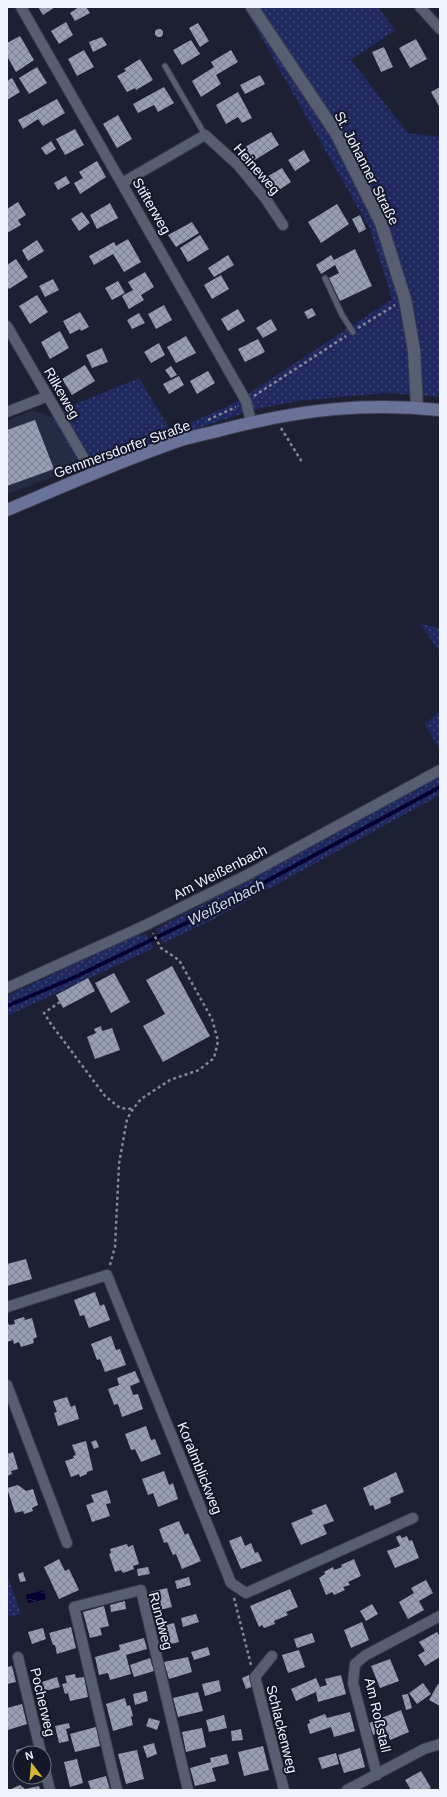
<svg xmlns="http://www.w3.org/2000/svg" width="447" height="1797" viewBox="0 0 447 1797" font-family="Helvetica,sans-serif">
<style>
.built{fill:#252b42}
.grass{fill:url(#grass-dots)}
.water{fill:url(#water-ripples)}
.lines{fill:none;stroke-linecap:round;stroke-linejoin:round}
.stream{stroke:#050032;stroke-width:4}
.building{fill:url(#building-cross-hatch)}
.service-casing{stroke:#3a3c4c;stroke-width:7}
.minor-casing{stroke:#3a3c4c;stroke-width:12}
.tertiary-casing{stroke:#3a3c4c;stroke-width:14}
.secondary-casing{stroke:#3a3c4c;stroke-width:14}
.path{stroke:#848797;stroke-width:2.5;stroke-dasharray:3 3;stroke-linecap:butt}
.service{stroke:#585e72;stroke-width:5}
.minor{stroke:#585e72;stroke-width:10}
.tertiary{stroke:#585e72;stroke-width:12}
.secondary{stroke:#69739a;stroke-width:12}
.labels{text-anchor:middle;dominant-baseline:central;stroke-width:4;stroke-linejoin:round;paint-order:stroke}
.street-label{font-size:14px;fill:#eff2ff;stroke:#131728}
.water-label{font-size:15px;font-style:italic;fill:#ced8fd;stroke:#131728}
</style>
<defs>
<pattern id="grass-dots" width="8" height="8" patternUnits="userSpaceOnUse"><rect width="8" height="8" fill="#202860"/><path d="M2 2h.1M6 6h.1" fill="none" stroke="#414878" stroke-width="1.8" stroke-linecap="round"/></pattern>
<pattern id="water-ripples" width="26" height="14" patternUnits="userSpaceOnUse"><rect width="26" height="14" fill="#050032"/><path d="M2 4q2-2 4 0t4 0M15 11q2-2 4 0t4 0" fill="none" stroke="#2a2651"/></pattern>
<pattern id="building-cross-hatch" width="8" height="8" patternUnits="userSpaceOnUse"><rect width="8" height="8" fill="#979db4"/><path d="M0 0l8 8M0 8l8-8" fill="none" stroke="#7f8495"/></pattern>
</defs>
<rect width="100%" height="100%" fill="#1c2032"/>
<!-- built -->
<path class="built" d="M33,410L51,417L76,460L73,470L7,494V421Z"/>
<!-- grass -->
<path class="grass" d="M244,7H378L395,30L351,60L408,133L440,137V397L384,393L298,401L256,409L202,427L131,454L73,470L76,460L51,417L63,409L139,378L171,431L233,404L392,299L370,229Z
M420,624L440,628V652Z
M440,711V751L425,724Z
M440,776V795L208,922L163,943L156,929L273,867Z
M146,934L154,948L7,1016V996L134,936Z
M7,1574L21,1614L7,1617Z"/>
<!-- water -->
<path class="water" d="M44,1590L46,1599L28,1603L26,1595Z"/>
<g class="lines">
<!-- stream -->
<path class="stream" d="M7,1006L73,978L217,908L440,787"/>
</g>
<!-- building -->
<path class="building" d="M38,7H55L43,15Z
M79,7H86L90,13L75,21L70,13Z
M66,22L73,35L59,44L51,31Z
M198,23L209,41L200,47L189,28Z
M155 33a4 4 0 1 1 8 0a4 4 0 1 1-8 0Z
M20,36L34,60L16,72L7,56V43Z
M102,37L107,45L93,52L89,42Z
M416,39L427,59L410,68L399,48Z
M191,40L200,54L182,65L173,50Z
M384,47L393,67L381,72L372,52Z
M84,50L94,67L77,76L68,59Z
M231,50L238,62L216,75L221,84L201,97L192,81L214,67L211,62Z
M140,59L153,80L136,90L135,88L127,92L117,76L126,71L124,69Z
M37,67L47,83L29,94L19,78Z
M260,75L265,84L245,94L240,85Z
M12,78L20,92L7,100V81Z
M164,87L174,103L158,112L154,105L138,113L133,104Z
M440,87V108L431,92Z
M238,92L252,118L242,123L238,117L226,124L216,105Z
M57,99L65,113L43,126L38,119L23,129L18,120Z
M118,115L132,139L117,148L103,124Z
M75,129L84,145L65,155L56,139Z
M271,132L279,145L253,161L245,147Z
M51,141L56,149L46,155L41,148Z
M304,150L310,161L295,171L288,160Z
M97,161L106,177L80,194L74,183L83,178L79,172Z
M282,168L291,182L273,194L263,179Z
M66,176L70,183L58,190L54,183Z
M18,202L26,215L18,220L21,225L7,233V209Z
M110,203L118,218L97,229L90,215Z
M337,204L349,224L321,243L308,222Z
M82,212L90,223L79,231L71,219Z
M360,215L366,229L359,233L352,219Z
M192,222L199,233L176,247L168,235Z
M200,235L209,249L188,262L180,248Z
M128,239L141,262L124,272L113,254L94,265L89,256L114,242L116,246Z
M37,240L44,251L28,261L22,250Z
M355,249L372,286L340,301L329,278L339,273L335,265L321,274L316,265L331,255L334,260Z
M228,255L234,265L214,277L208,268Z
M16,259L28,277L9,289L7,286V265Z
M145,272L154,287L141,295L144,300L129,309L122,296L133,290L128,282Z
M221,275L229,289L212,299L204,285Z
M53,279L59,290L45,297L39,286Z
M118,281L125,293L112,300L105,288Z
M37,295L48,312L30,324L19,306Z
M164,305L172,320L156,329L148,314Z
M312,308L316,315L308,319L304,312Z
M238,309L245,321L228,331L221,319Z
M80,312L89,327L81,331L80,329L70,334L63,321Z
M139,313L145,323L132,329L127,320Z
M271,319L277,330L263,338L256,328Z
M60,331L69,348L50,359L41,342Z
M186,336L196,353L176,363L167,347Z
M258,339L265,352L245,362L238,349Z
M159,343L165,355L151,363L144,352Z
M102,348L108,362L92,368L86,355Z
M85,365L95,381L72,395L62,379Z
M171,366L177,375L171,378L165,370Z
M208,371L215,383L197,394L190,381Z
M179,376L184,385L169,394L163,384Z
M35,420L54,469L7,486V430Z
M172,966L210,1036L163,1062L143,1026L165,1014L146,980Z
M114,973L130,1002L111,1013L95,983Z
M88,978L95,991L63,1008L56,995Z
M101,1026L102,1031L112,1028L120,1050L95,1059L87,1037L96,1033L94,1029Z
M26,1259L32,1279L7,1286V1264Z
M95,1292L100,1306L104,1304L110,1320L89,1328L84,1315L80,1316L74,1300Z
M24,1317L25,1320L32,1318L37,1337L33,1339L34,1343L21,1347L19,1342L14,1344L13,1340L7,1342V1321L9,1325L15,1324L14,1320Z
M111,1336L116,1350L120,1349L126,1365L105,1372L100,1359L97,1360L91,1344Z
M135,1371L140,1382L130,1386L133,1395L138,1394L143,1409L122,1417L118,1404L114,1405L108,1389L119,1385L117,1378Z
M67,1397L71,1407L75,1405L79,1419L58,1426L54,1413L57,1412L53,1401Z
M146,1426L151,1440L155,1439L161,1454L141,1462L135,1449L131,1450L125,1434Z
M96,1440L99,1447L94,1449L91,1442Z
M86,1441L93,1470L87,1472V1474L80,1477L79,1474L71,1477L65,1461L74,1458L73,1456L76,1455L72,1445Z
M13,1452L18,1469L11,1471L12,1474L7,1476V1454Z
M164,1471L169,1485L173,1483L178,1499L158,1507L153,1493L148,1495L142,1479Z
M396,1472L404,1492L390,1498L391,1503L375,1510L373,1505L370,1506L363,1488Z
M18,1485L26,1491L33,1489L38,1505L32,1508L33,1511L24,1514L23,1511L15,1513L7,1488Z
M107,1490L111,1503L106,1504L110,1516L92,1522L86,1505L94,1502L91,1495Z
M326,1504L334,1521L323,1525L327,1534L301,1545L291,1523L313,1514L311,1510Z
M179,1521L185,1535L188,1533L201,1561L182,1569L176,1554L173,1555L167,1542L164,1543L159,1529Z
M400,1535L402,1538L407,1536L409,1541L412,1540L419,1558L395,1568L387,1551L400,1546L396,1537Z
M241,1536L245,1546L251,1543L255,1553L258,1552L262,1561L241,1569L229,1541Z
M127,1544L128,1547L133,1545L139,1564L133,1566L134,1569L123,1573L121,1570L115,1572L109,1554L111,1553L110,1549Z
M59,1559L65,1571L69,1569L79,1590L59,1599L44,1567Z
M354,1559L361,1576L348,1582L350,1585L343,1587L345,1590L334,1595L332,1592L326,1595L319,1578L325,1574L324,1572L333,1567L334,1570L342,1567L341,1565Z
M148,1567L150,1574L138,1576L137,1569Z
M23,1572L26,1581L20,1582L18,1574Z
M189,1577L191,1585L177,1589L175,1581Z
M426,1580L433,1593L419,1601L424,1610L408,1619L399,1602L414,1593L411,1588Z
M167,1588L172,1607L155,1611L150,1592Z
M290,1589L298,1607L286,1612L288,1615L274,1621L275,1624L264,1628L262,1625L259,1627L250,1606Z
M125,1601L126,1609L111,1612L110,1605Z
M372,1604L378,1614L366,1621L360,1611Z
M104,1606L109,1626L100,1628L102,1635L90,1638L83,1612Z
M196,1614L199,1622L183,1627L181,1618Z
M362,1622L369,1640L351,1648L344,1630Z
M174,1623L179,1642L163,1646L158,1627Z
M71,1627L76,1648L57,1654L55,1645H53L49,1633Z
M43,1628L46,1639L32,1644L28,1632Z
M437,1632L440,1637V1657L425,1666L418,1655L425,1651L419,1642Z
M312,1633L315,1642L297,1648L294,1639Z
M144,1638L147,1649L126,1655L131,1674L110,1680L108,1673L99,1675L95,1657L120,1650L119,1645Z
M208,1647L210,1655L194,1660L191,1652Z
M299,1650L305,1667L288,1673L282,1655Z
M188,1657L192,1672L169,1679L164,1662Z
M150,1658L154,1671L134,1677L130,1665Z
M390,1659L399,1681L380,1688L371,1666Z
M12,1666L16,1682L7,1684V1667Z
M75,1674L76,1678L84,1677L88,1697L70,1701L68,1693L65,1694L62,1684L67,1683L65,1676Z
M249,1675L254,1686L246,1689L242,1678Z
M341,1675L346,1694L318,1702L316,1692L296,1701L291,1689L316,1678L320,1687L327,1685L325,1679Z
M57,1677L60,1687L45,1691L42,1682Z
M219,1680L221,1691L205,1696L202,1684Z
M423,1683L431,1694L417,1704L409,1693Z
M438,1684L440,1685V1706L429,1700Z
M146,1691L148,1701L135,1705L133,1694Z
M198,1692L203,1711L178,1717L173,1698Z
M408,1694L412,1708L406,1710L402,1695Z
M125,1698L127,1706L130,1705L133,1716L131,1717L133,1725L113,1731L106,1704Z
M22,1704L27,1724L8,1730L7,1708Z
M401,1710L409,1732L390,1740L386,1730L373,1735L369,1723Z
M350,1712L355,1731L334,1737L331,1727L310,1734L307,1724L310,1723L309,1720L325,1714L327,1718Z
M224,1715L227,1728L209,1732L206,1720Z
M149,1718L160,1721L157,1730L146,1726Z
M69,1723L70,1728L66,1729L69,1741L59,1743L55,1726Z
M96,1727L100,1746L75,1752L70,1734Z
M202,1728L206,1747L186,1752L182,1732Z
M241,1729L243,1740L232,1741L231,1731Z
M154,1743L157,1754L147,1758L143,1746Z
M31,1746L33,1753H20L19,1766L16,1750Z
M263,1746L269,1770L244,1776L238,1752Z
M360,1748L365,1767L344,1773L338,1755Z
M137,1750L144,1779L126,1784L118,1754Z
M336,1753L339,1764L322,1769L318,1758Z
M227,1754L229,1764L212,1768L216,1781L195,1786L190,1768L211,1762L210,1758Z
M77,1759L83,1783L70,1787L64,1762Z
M421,1771L431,1788L427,1790H411L405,1780Z
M106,1776L110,1790H91L88,1781Z
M20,1785L25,1789L39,1786L40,1790H9Z"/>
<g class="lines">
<defs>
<path id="service" d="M165,66L205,135
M325,278L342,315L353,332"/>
<path id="minor" d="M21,7L246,401L251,422
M420,7L440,29
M122,183L205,135L238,165L265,198L283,225
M7,326L93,474
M7,412L48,396
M7,988L148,924L247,875L440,770
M7,1307L107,1275L231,1583L246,1593L413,1518
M7,1385L67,1543
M272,1656L255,1677L284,1790
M18,1657L41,1753
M44,1766L50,1790
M377,1775L353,1683L355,1664L366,1655L440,1616
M117,1790L74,1607L141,1590L188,1790
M347,1790L424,1749L440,1744"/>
<path id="tertiary" d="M252,7L336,133L381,223L405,299L414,350L417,407"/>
<path id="secondary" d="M7,510C64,486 122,460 181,440C195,436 210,433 225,429C299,410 364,402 440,410"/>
</defs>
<!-- service casing -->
<use href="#service" class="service-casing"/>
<!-- minor casing -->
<use href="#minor" class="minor-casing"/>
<!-- tertiary casing -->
<use href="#tertiary" class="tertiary-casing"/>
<!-- secondary casing -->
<use href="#secondary" class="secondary-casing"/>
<!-- path -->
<path class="path" d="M358,328L395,305
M254,396L346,336
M208,420L236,407
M281,428L302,462
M60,1002L44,1013L51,1024L105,1096L120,1108L133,1109
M110,1265L115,1247L119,1164L127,1119L133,1109L141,1099L170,1080L199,1070L214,1058L218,1041L212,1019L179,960L161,948L153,933
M234,1598L251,1665"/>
<!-- service -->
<use href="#service" class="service"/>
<!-- minor -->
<use href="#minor" class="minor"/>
<!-- tertiary -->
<use href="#tertiary" class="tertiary"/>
<!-- secondary -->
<use href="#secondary" class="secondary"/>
</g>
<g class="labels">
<!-- street labels -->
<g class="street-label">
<text transform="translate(367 168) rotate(63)">St. Johanner Straße</text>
<text transform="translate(257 169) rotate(49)">Heineweg</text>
<text transform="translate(152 206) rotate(60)">Stifterweg</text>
<text transform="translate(62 393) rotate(60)">Rilkeweg</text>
<text transform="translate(122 449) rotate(-20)">Gemmersdorfer Straße</text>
<text transform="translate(220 872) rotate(-27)">Am Weißenbach</text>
<text transform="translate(200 1468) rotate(68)">Koralmblickweg</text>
<text transform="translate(161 1621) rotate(75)">Rundweg</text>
<text transform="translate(43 1702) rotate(77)">Pocherweg</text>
<text transform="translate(378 1715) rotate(77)">Am Roßstall</text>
<text transform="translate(282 1729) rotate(76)">Schlackenweg</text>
</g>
<!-- water labels -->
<g class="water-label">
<text transform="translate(226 902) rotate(-27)">Weißenbach</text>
</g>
</g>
<!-- border -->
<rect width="447" height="1797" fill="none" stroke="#eff2ff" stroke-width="16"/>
<!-- north arrow -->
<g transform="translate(32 1765) rotate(344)"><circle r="19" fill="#131728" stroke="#6b6f7e"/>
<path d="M0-3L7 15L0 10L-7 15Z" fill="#d7b434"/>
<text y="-6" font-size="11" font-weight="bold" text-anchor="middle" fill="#eff2ff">N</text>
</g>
</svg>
